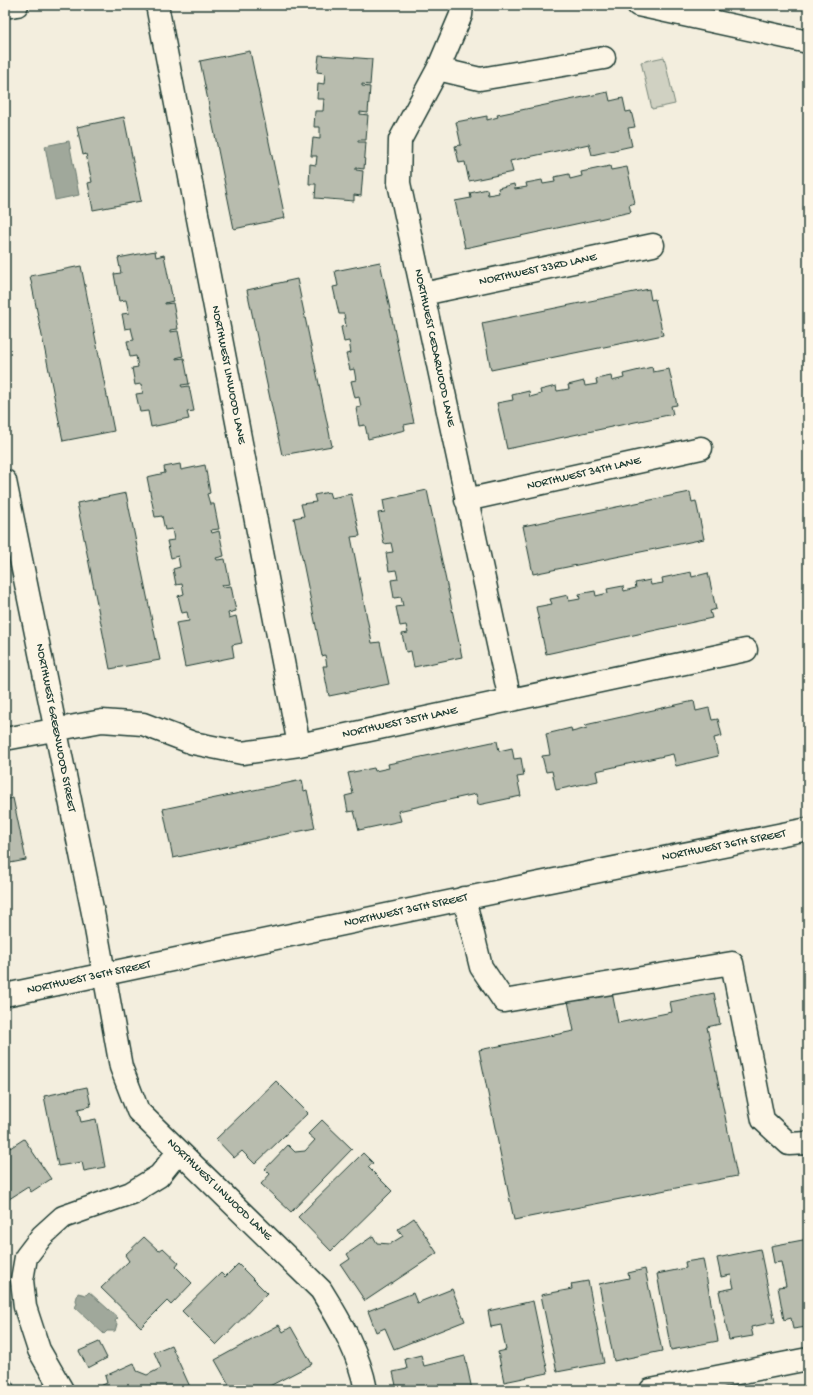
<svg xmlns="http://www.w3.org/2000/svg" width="813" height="1395" viewBox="0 0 813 1395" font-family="'Gochi Hand',sans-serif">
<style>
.green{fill:#d0d1c2;stroke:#78877b}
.water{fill:#a0a89b;stroke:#6c7d72}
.building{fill:#b8bcae;stroke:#1f3d34}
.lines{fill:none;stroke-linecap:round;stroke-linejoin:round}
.minor-casing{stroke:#1f3d34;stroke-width:25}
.major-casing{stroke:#1f3d34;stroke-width:25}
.minor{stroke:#fcf5e5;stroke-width:22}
.major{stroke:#fcf5e5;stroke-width:22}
.labels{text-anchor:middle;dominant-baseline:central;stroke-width:3;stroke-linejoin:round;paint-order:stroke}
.street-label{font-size:12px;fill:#1f3d34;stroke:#fcf5e5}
</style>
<rect width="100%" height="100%" fill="#f3eede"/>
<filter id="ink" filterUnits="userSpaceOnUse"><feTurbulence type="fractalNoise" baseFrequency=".025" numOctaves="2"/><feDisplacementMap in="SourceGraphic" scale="8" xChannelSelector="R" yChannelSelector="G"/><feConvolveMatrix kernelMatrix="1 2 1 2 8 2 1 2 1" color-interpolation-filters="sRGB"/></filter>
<g filter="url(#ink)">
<!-- green -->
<path class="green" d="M664,57L675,104L652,109L641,62Z"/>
<!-- water -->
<path class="water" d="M69,141L79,195L55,200L45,146Z
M89,1292L118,1318L115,1321L117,1324L115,1331H107L104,1334L75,1307L77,1304L76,1300L78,1293L86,1295Z"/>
<!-- building -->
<path class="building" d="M250,51L285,218L234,229L200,61Z
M319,55L372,59L370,85L362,84V86L370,87L368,113L360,112V114L368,115L366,140H358V142H366L364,169L356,168V170L363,171L361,196L354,195V201L315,198L316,184H309L310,164L316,165L317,156H311L313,138L320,139V127H314L315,111H323L324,99H317L318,83L324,84L325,73L317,72Z
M608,92L610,101L623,98L626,112L631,111L635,127L628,128L632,146L592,155L589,144L510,161L513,172L469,181L465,162L459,163L455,146L461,145L456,122L487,116V120L498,117L497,115Z
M124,117L141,201L93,210L88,183L92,182L86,154L83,155L77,127Z
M610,166L611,170L627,167L635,203L629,205L631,212L465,248L455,201L471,198L470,193L487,189L488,195L499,193L498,188L514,184L515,189L527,187L526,183L542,180L543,184L555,182L554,177L569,174L570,179L582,176L581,172Z
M155,251L156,257L164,255L173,301L165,303V304L173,303L178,329L170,330V332L178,331L183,356L176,358V359L184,358L189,384L181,385L182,387L189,386L194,411L187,412L189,419L151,427L148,411L140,412L136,394L143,393L141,384L135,385L132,368L138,367L136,356L130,357L127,341L134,340L131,328L125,329L122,314L129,313L126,300L119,301L114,274L121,273L118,258Z
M380,262L414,423L404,425L405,430L368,439L365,425L359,426L356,408L361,407L359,397L355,398L351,381L356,380L354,369L350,370L346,354L351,353L349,341L344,342L341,327L346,326L344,314H339L333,287L338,286L335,271Z
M81,266L114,431L63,441L30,276Z
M297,279L332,446L282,455L247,290Z
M649,289L651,300L655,299L663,335L491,370L482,323Z
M652,367L653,372L669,369L677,405L671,406L673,414L507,449L497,403L513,400L512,395L529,391L530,397L541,394L540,390L556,386L557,391L569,389L568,385L584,381L585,386L597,384L596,379L611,376L612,381L624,378L623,374Z
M180,464L181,470L205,465L210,493L207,494L210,504H214L219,529L211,530L212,533L219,531L224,556L216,558L217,560L225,559L230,584L222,585L223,587L231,586L236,611L228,613L229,618L236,616L242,643L232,645L234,657L185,667L176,623L189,621L187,612L182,613L178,596L184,594L182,584L176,585L173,569L180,567L178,556L171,558L167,541L174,540L172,529L165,530L162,516L155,517L147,477L165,473L164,467Z
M427,490L462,657L414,667L411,651L406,652L402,634L408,633L406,625L400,626L396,607L403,606L401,597L394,598L391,580L398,579L396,570L389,571L386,553L393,552L391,543L384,544L378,513L385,512L383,500Z
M329,492L331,498L351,494L360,536L351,537L372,643L380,642L389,684L329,696L323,666H327L325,655L322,656L294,518L304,516L301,504L316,502L314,495Z
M690,492L692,502L696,501L704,539L533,574L523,526Z
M126,493L160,660L110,669L77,503Z
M691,572L692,577L708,573L716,609L710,611L712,618L546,654L536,607L552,604L550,599L568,595L569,601L580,599L579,594L595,591L596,596L608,593L607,589L623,586L624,591L636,588L635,583L650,580L651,585L663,583L662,578Z
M694,701L696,711L709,708L712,720L718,719L722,736L714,738L718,756L676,766L673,754L596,771L598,781L556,790L552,771L546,772L542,756L550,755L546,734L571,728L572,732L587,728L585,725Z
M497,741L499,751L512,748L514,759L521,758L524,776L517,777L521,796L478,805L476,794L398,811L401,821L359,830L354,811L348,812L345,796L353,794L348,773L374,768L375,771L389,768L388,764Z
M302,780L304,791L307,790L315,828L173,858L163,809Z
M13,798L26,860L5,864V800Z
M612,992L618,1023L672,1012L670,1002L714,993L720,1024L707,1027L737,1176L514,1220L479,1050L574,1031L568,1001Z
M276,1081L308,1113L255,1164L242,1151L234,1158L216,1139Z
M87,1087L91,1106L78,1109L81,1122L96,1119L105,1167L84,1171L82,1162L58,1166L44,1096Z
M322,1120L352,1149L291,1212L261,1184L270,1174L265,1169L288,1145L295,1152L305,1151L315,1140L308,1134Z
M5,1123L11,1132L5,1137Z
M24,1139L51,1179L31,1192L28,1187L6,1201L5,1140L10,1148Z
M363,1153L373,1163L368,1167L392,1191L331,1251L298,1217Z
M414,1218L437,1253L365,1301L341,1265L350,1259L347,1254L373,1236L377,1243L390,1244L403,1236L398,1229Z
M144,1237L159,1251L163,1248L179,1263L176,1267L192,1283L171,1305L167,1301L141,1327L101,1288L129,1261L125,1255Z
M808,1239V1324L807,1327L793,1329L791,1318L784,1320L778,1287L786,1286L781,1262L774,1263L771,1246Z
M760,1249L775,1322L751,1327L753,1336L729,1340L719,1291L734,1288L731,1275L721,1277L717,1258Z
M703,1259L718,1341L671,1350L657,1274L686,1268L685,1262Z
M238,1264L267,1293L216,1345L182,1311L221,1273L225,1277Z
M645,1269L662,1351L614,1361L599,1284L629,1278L628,1273Z
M588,1281L604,1363L557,1372L541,1295L572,1289L571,1284Z
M452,1289L465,1321L394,1349L385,1328L376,1332L368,1311L413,1293L417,1303Z
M533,1301L548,1373L504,1382L498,1352L506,1350L501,1325L491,1327L488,1311Z
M279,1325L283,1332L291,1327L312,1364L262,1390H232L215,1360Z
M99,1342L107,1358L88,1368L79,1351Z
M171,1345L191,1389L188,1390H100L98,1387L107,1383L105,1376L134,1363L137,1371L147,1375L161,1368L154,1352Z
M421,1355L424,1366L465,1356L472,1390H397L393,1372L407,1369L405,1359Z
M11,1379L16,1390H5V1382Z"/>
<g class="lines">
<defs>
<path id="minor" d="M157,5L299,745
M462,5L461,15L438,69L400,140L399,183L510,700
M638,5L808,42
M5,7L17,5
M438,69L480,79L604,58
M423,294L653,245
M5,481L94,918L121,1067L138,1111L321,1290C341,1322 359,1353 366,1390
M466,500L701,448
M5,739L102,721L143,724L193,743L242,753L299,745L746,650
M464,898L481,967L504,1001L732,963L763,1120L789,1144L808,1143
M62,1390L39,1350L25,1307L22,1280L26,1257L42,1236L63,1217L131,1193L159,1176L179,1151
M651,1390L808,1359"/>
<path id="major" d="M5,995L520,887L808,829"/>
</defs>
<!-- minor casing -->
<use href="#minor" class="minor-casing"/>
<!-- major casing -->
<use href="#major" class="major-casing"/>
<!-- minor -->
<use href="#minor" class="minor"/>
<!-- major -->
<use href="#major" class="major"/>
</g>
</g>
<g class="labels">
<!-- street labels -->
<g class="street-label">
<text transform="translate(538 270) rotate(-12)">NORTHWEST 33RD LANE</text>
<text transform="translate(434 348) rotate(78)">NORTHWEST CEDARWOOD LANE</text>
<text transform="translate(228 375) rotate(79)">NORTHWEST LINWOOD LANE</text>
<text transform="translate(584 474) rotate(-13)">NORTHWEST 34TH LANE</text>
<text transform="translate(400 723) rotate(-12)">NORTHWEST 35TH LANE</text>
<text transform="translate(55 728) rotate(79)">NORTHWEST GREENWOOD STREET</text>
<text transform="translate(724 846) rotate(-11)">NORTHWEST 36TH STREET</text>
<text transform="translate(406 911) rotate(-12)">NORTHWEST 36TH STREET</text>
<text transform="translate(89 978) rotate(-12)">NORTHWEST 36TH STREET</text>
<text transform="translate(219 1190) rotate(44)">NORTHWEST LINWOOD LANE</text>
</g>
</g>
<!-- margin -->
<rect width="813" height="1395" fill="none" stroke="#fcf5e5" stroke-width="20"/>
<rect x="10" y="10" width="793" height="1375" fill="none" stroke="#1f3d34" stroke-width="1.5" filter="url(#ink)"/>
</svg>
